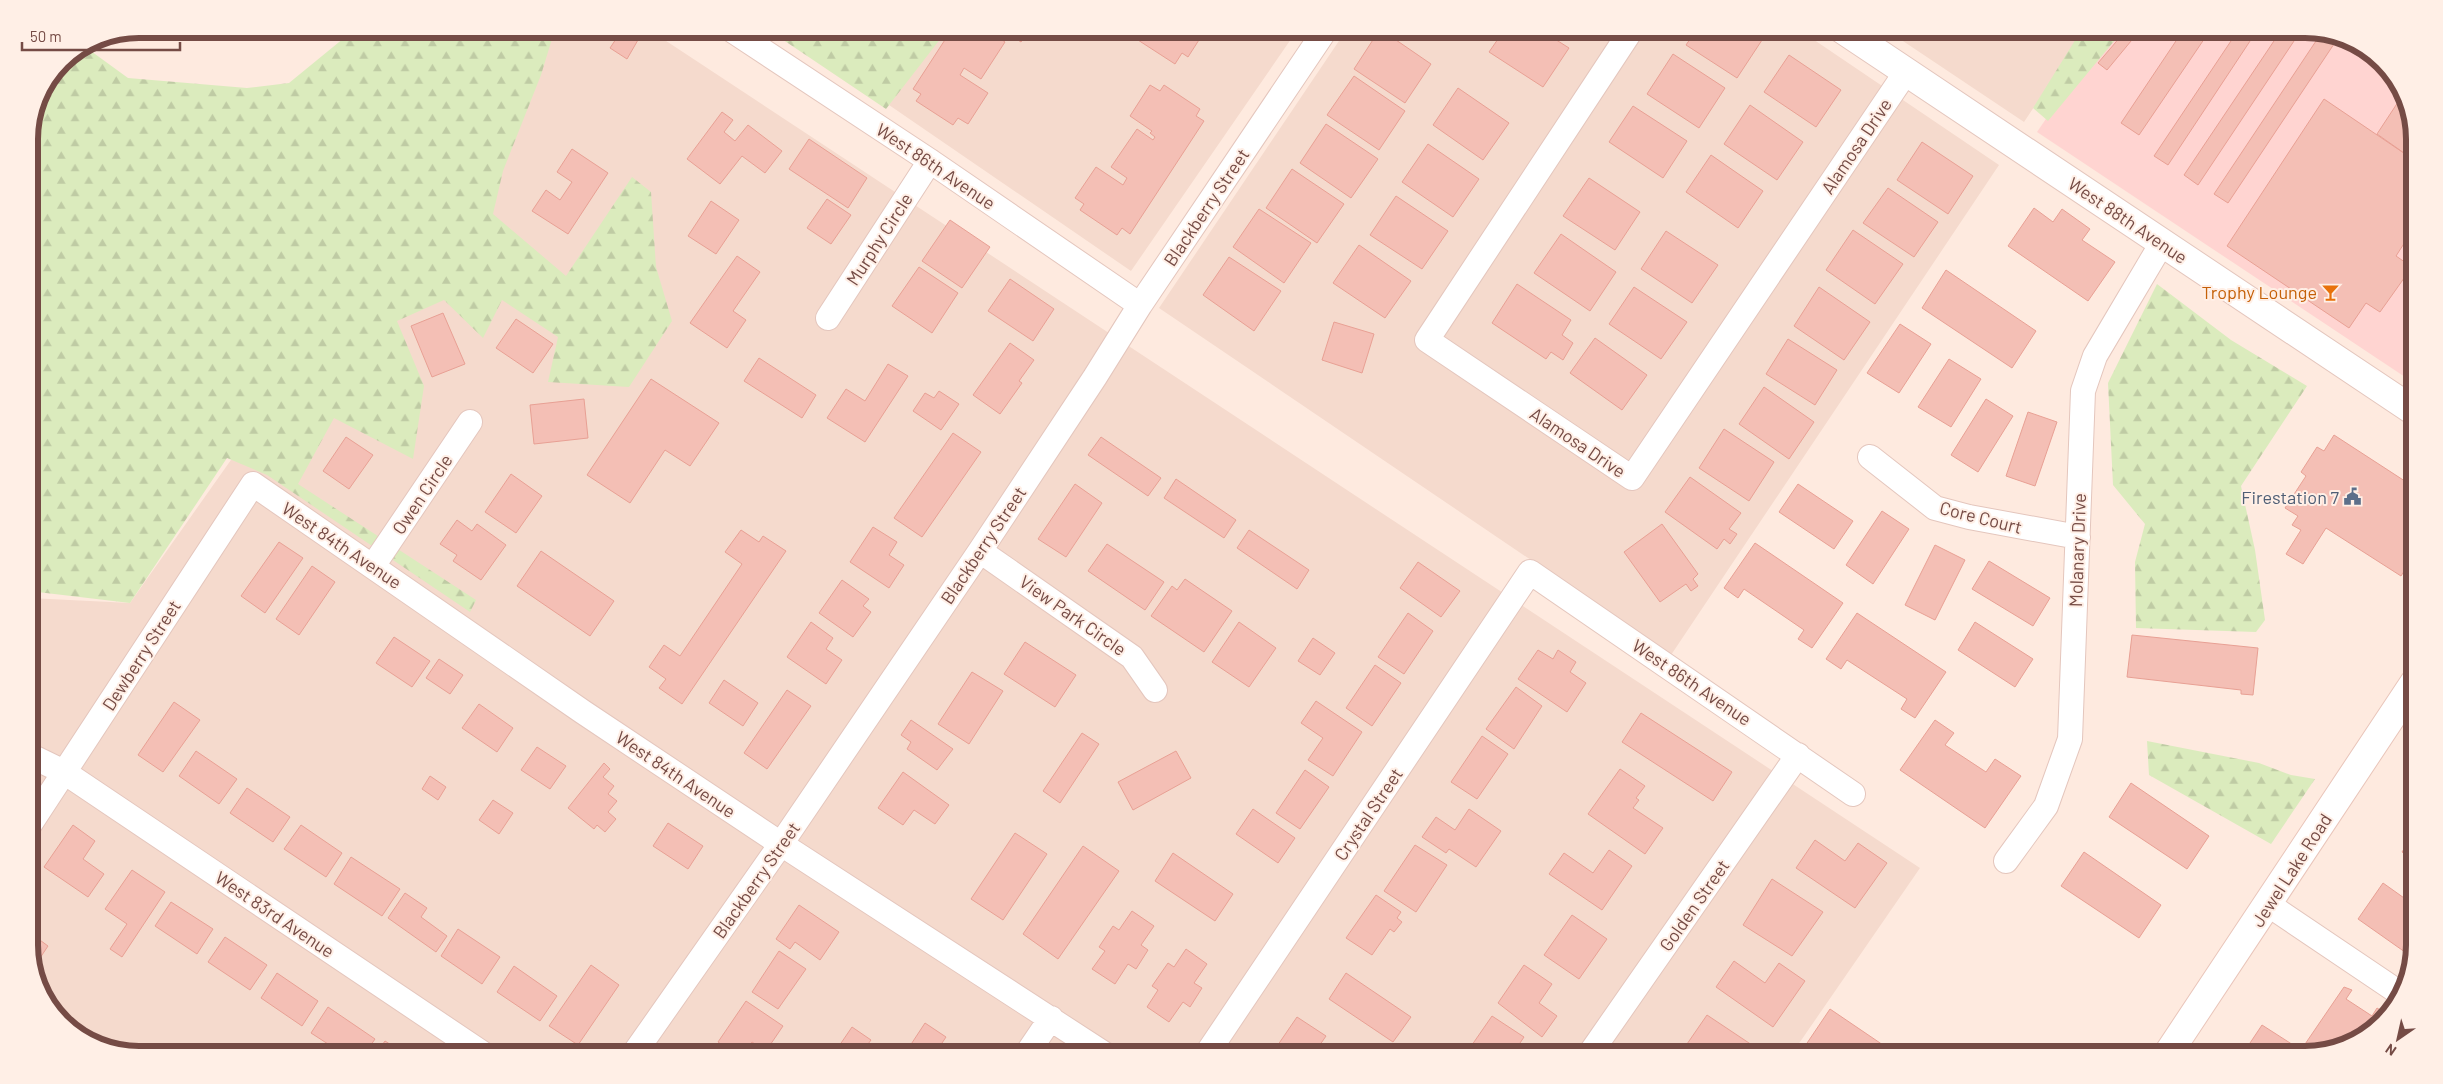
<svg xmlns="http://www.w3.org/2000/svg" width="2443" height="1084" viewBox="0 0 2443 1084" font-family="Barlow,sans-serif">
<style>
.residential{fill:#f5dacd}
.commercial{fill:#ffd4d1}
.forest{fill:url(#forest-firs)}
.building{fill:#f4bfb5;stroke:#e8a094}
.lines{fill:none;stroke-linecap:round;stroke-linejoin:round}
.minor-casing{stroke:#e4c6bd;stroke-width:26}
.tertiary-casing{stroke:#e4c6bd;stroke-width:30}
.secondary-casing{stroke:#e9c5ba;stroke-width:30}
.minor{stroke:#fff;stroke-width:24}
.tertiary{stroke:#fff;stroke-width:28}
.secondary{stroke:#fff;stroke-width:28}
.labels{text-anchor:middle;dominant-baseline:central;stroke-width:4;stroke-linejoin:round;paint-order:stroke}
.street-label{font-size:18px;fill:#754b45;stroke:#ffefe6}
.food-label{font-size:18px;fill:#c56008;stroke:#ffefe6;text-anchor:end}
.service-label{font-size:18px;fill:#4e5e75;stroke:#ffefe6;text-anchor:end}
.rim{fill:none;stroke:#754b45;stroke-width:6}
</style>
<defs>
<pattern id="forest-firs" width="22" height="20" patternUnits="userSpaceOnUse" patternTransform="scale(1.25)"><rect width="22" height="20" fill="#dbebbd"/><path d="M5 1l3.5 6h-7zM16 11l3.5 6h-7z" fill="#bfcba4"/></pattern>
</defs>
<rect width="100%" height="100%" fill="#feeadf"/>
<!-- residential -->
<path class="residential" d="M535,29H648L1920,868L1791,1055H138L96,1047L47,1007L29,953V598L130,603Z
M940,29H1298L1131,271L889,105Z
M1347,29H1798L1999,165L1671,655L1159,308Z
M1885,29H2086L2024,122Z"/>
<!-- commercial -->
<path class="commercial" d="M2108,29H2305L2347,37L2396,77L2414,132V383L2037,132Z"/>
<!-- forest -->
<path class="forest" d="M355,29H555L541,75L503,171L493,214L566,276L632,177L651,192L656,267L672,321L629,387L548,382L558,337L502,300L483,338L444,300L397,321L424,386L413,459L334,418L298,484L476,600L470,612L267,475L227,458L130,603L29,591V132C41,88 44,72 84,46L128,78L247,88L289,83Z
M767,29H948L886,109Z
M2082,29H2124L2048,121L2033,108Z
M2157,284L2231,340L2307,386L2241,486L2255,550L2265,620L2256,632L2136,628L2135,562L2145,524L2113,485L2108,383Z
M2147,741L2259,763L2291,775L2315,779L2271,844L2149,775Z"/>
<!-- building -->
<path class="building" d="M605,29H634L642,33L627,59L610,48L618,36Z
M952,29H991L989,31L1005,42L981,79L964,68L960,75L988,93L968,124L958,118L953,125L916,101L921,94L913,89Z
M1001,29H1030L1021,42Z
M1121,29H1206L1188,57L1182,53L1175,64Z
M1380,29L1431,64L1405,103L1354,69Z
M1505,29H1539L1569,48L1543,87L1489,52Z
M1562,29H1585L1577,39Z
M1697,29H1751L1764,37L1737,78L1686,45Z
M2127,29H2141L2107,70L2098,63Z
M2184,29H2211L2139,135L2121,123Z
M2239,29H2258L2168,165L2154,156Z
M2282,29H2302L2198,185L2184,175Z
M2320,35L2334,44L2228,203L2214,194Z
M1673,54L1725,88L1699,128L1647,94Z
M1789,55L1841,90L1816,127L1764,92Z
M1354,76L1405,111L1379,150L1327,115Z
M1150,85L1160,91L1164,85L1200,109L1196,116L1204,121L1130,234L1122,228L1117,235L1080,210L1084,204L1075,198L1096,167L1123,185L1127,178L1111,167L1137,129L1153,140L1155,137L1150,133L1152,131L1130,116Z
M1458,88L1509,123L1483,160L1433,125Z
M2402,96L2414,132V160L2377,134Z
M2324,99L2414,160V228L2396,256L2412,267L2380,312L2366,303L2349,328L2227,246Z
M1750,105L1803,142L1777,180L1724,144Z
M1633,106L1687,141L1663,178L1609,142Z
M722,112L733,120L724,132L735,141L748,125L782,151L765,173L742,156L720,184L687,159Z
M1326,124L1378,159L1351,198L1300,163Z
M809,139L867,178L848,208L789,169Z
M1922,142L1973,176L1948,214L1897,180Z
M1428,144L1479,179L1453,217L1402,182Z
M572,149L608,173L568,234L532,211L546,190L560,200L572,182L557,172Z
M1711,155L1763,191L1738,228L1686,192Z
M1292,169L1344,204L1317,243L1266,208Z
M1589,178L1640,212L1615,250L1563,216Z
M1888,188L1938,222L1914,257L1863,223Z
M1396,196L1448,231L1422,269L1370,235Z
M827,199L851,215L831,244L807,228Z
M711,201L739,220L716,254L688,236Z
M2034,208L2053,222L2062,209L2090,229L2082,240L2115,262L2088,301L2008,246Z
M1259,209L1311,243L1284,283L1233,247Z
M950,220L990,247L962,288L922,261Z
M1853,230L1903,264L1875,304L1826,270Z
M1666,231L1718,265L1692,303L1641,269Z
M1561,234L1616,272L1590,311L1534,273Z
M1359,245L1411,281L1385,318L1333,283Z
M737,256L760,272L733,311L746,320L727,348L690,323Z
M1229,257L1281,291L1254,331L1203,295Z
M919,267L958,293L932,333L892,306Z
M1946,270L2036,331L2012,368L1922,308Z
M1010,279L1054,309L1033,341L988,311Z
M1517,284L1571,320L1562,335L1573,343L1563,360L1551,352L1546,359L1492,323Z
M1634,287L1687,322L1661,359L1609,324Z
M1819,287L1870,322L1844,360L1794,326Z
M443,313L465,364L432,377L411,326Z
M516,319L553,344L533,373L496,348Z
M1334,322L1374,334L1362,373L1322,360Z
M1900,324L1931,344L1899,393L1867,373Z
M1595,338L1647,375L1622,410L1570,373Z
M1788,339L1837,370L1815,405L1766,374Z
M1010,343L1034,360L1019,381L1022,383L1000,414L973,395Z
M759,358L816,395L802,418L744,381Z
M1949,359L1981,379L1951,427L1918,407Z
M888,364L908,376L865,442L827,418L846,389L865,401Z
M651,379L719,423L690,466L665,450L630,503L587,475Z
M1764,387L1814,422L1789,459L1739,424Z
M939,391L959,404L941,430L913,411L925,393L934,398Z
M584,399L588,438L534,444L530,405Z
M1986,399L2013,416L1978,472L1951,455Z
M2028,412L2057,422L2035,486L2006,476Z
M1724,429L1774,462L1749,501L1699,468Z
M953,433L981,452L922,537L894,518Z
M2334,435L2414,487V556L2401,576L2326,528L2303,564L2286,554L2301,530L2292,525L2298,516L2285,508L2306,476L2301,472L2317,447L2324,451Z
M346,437L373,455L349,489L323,471Z
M1101,437L1161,478L1148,496L1088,455Z
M511,474L542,496L516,533L485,512Z
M1690,477L1741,513L1729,529L1737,534L1730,544L1724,539L1717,549L1665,512Z
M1176,479L1236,520L1224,538L1164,498Z
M1075,484L1102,503L1066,557L1038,539Z
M1798,484L1853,521L1834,549L1779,512Z
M1882,511L1909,529L1873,584L1846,565Z
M457,520L472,531L477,524L506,545L481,580L453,561L457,555L440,544Z
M1662,524L1698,574L1693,579L1698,586L1691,591L1686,584L1660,602L1624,552Z
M873,527L897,542L889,555L904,565L889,588L850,562Z
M741,530L759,542L763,536L786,551L682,704L659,688L666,679L649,667L664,645L680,656L742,564L725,552Z
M1249,530L1309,570L1297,589L1237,548Z
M279,542L303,558L265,613L241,596Z
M1755,543L1843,603L1812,648L1798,639L1804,630L1744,589L1738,598L1724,588Z
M1107,544L1164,582L1145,610L1088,571Z
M1935,545L1965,560L1935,620L1905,605Z
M541,551L614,601L590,636L517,586Z
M1989,561L2050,598L2033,626L1972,589Z
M1418,562L1460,591L1441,617L1400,588Z
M312,566L335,582L299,635L276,619Z
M1185,579L1232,611L1204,652L1151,616L1172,586L1177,590Z
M842,580L869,599L863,606L871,612L853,637L819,613Z
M29,612L38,636L29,639Z
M1408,613L1433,631L1404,674L1378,657Z
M1857,613L1946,672L1915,718L1901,709L1907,699L1847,660L1841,669L1826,659Z
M811,622L833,638L826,649L842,660L826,684L787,657Z
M1239,622L1276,648L1249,687L1212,662Z
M1975,622L2033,659L2015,687L1958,650Z
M2132,635L2258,648L2253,695L2241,694V690L2127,677Z
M394,637L430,661L412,687L376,663Z
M1313,638L1335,653L1320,675L1298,661Z
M1025,642L1076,675L1055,707L1004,674Z
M1538,650L1553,659L1558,650L1576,662L1570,672L1586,683L1567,712L1518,679Z
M439,659L463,675L450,694L426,678Z
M1375,665L1401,683L1372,726L1346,708Z
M972,672L1003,691L969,744L938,724Z
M724,680L758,703L743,726L709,703Z
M1516,687L1542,706L1514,749L1486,729Z
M787,690L811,706L767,769L744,753Z
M1316,701L1362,732L1333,776L1308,760L1323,738L1301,723Z
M174,702L200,720L163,772L138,755Z
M479,704L513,728L497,752L462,728Z
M1641,713L1732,772L1713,801L1622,742Z
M911,720L953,749L937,770L907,749L911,742L901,735Z
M1935,720L1954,733L1945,745L1986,772L1995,759L2021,776L1985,828L1900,770Z
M1082,733L1099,744L1060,803L1043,791Z
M1482,736L1508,754L1477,799L1451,782Z
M537,747L566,766L550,789L521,770Z
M196,751L237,779L219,804L179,776Z
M1176,751L1191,778L1133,810L1118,782Z
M604,763L610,769L603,777L614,786L608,794L617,801L608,812L616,819L605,832L597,825L594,829L568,808Z
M1620,769L1645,786L1636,798L1639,800L1633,808L1663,828L1645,854L1588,814Z
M1305,770L1329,787L1300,829L1276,813Z
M903,772L949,805L935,824L914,810L903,825L878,808Z
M430,776L446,787L438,800L422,789Z
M2131,783L2209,836L2187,869L2109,817Z
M247,788L290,817L273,842L230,813Z
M493,800L513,813L499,834L479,820Z
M1253,809L1295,838L1278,863L1236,834Z
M1469,809L1501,831L1476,867L1449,849L1446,853L1422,837L1436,817L1455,830Z
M668,823L703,846L688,869L653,846Z
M73,825L95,841L83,859L104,874L88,897L44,867Z
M301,825L342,853L326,877L284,849Z
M1015,833L1047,854L1003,920L971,899Z
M2414,834V860L2402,852Z
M1815,840L1845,861L1858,843L1887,863L1855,908L1796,868Z
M1415,845L1447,865L1416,912L1384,891Z
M1083,846L1119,871L1058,959L1023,934Z
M1609,850L1632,866L1602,910L1549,874L1564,853L1593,873Z
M2084,852L2161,905L2139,938L2061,886Z
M1173,853L1233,894L1215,921L1155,881Z
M351,857L400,889L382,916L334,884Z
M132,870L165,892L122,957L110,949L127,924L105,909Z
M1772,879L1823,912L1792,956L1743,925Z
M2383,883L2414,905V946L2412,957L2358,919Z
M405,893L427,908L421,917L447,936L436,952L388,918Z
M1376,895L1401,912L1397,918L1402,922L1394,932L1390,929L1372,955L1346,938Z
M171,902L213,929L197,954L155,926Z
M799,905L839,932L820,960L795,942L790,949L776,939Z
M1132,911L1154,926L1141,945L1148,950L1136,969L1128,964L1115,984L1092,969L1105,951L1099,947L1113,926L1119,930Z
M1572,915L1607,939L1579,979L1544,955Z
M458,929L500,957L482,984L441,956Z
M29,932L48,946L34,967L29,953Z
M225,937L267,965L250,990L208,962Z
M1186,949L1207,964L1194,983L1202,988L1190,1007L1183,1002L1169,1022L1147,1007L1158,990L1152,986L1168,963L1174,967Z
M779,951L806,969L778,1009L752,992Z
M1734,961L1765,983L1779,963L1805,981L1773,1027L1716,987Z
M591,965L619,985L578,1045L549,1026Z
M1524,965L1552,984L1539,1003L1557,1016L1542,1037L1498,1003Z
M514,966L557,996L540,1021L497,992Z
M277,973L318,1001L302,1026L261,998Z
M1346,973L1411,1017L1393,1042L1329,999Z
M2344,987L2352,990L2346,999L2372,1016L2377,1008L2385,1013L2366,1037L2305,1055H2242L2262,1025L2301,1050Z
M746,1001L783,1026L766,1051L752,1042L742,1055H737L718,1042Z
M47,1006L75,1025L74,1028L47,1007Z
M328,1007L375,1039L364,1055H345L311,1033Z
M1830,1009L1886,1047L1881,1055H1799Z
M1707,1015L1767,1055H1704L1687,1044Z
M1492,1016L1524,1037L1512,1055H1465Z
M1297,1017L1326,1036L1313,1055H1271Z
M925,1023L946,1037L938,1049L942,1051L939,1055H904Z
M852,1027L871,1040L860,1055H846L837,1049Z
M81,1031L109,1049L96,1047L79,1033Z
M385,1041L407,1055H375Z
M713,1046L725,1055H707Z"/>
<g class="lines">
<defs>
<path id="minor" d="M730,29L930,161L1140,305
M1632,29L1427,340L1632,478L1906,72
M828,318L930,161
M1870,457L1935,508L1969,517L2078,537
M980,551L1132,657L1155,690
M373,566L470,422
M29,755L64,772L485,1055
M29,826L253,484L583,712L781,844L1106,1055
M2006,861L2046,806L2070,739L2083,391L2095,356L2162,243
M2269,905L2401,994
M633,1055L781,844L980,551L1095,377L1140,305L1326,29
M1026,1055L1051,1018
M1206,1055L1530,572L1853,794
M1589,1055L1798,755"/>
<path id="tertiary" d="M1842,29L2414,411"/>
<path id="secondary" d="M2167,1055L2414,683"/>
</defs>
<!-- minor casing -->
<use href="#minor" class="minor-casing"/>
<!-- tertiary casing -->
<use href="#tertiary" class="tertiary-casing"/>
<!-- secondary casing -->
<use href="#secondary" class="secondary-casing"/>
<!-- minor -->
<use href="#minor" class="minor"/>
<!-- tertiary -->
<use href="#tertiary" class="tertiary"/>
<!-- secondary -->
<use href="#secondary" class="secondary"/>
</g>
<!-- icons -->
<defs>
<symbol id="bar-bare" viewBox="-9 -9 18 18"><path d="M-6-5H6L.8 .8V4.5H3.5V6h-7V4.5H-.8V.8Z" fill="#e8710a" stroke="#ffefe6" stroke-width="2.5" paint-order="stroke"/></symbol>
<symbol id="civic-bare" viewBox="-9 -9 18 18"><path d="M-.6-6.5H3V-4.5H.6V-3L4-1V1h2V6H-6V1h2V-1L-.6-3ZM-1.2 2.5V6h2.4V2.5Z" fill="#5c6f8a" stroke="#ffefe6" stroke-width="2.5" paint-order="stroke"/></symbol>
</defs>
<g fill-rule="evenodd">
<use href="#bar-bare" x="2318" y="280" width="25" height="25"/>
<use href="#civic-bare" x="2340" y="484" width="25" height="25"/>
</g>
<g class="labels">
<!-- street labels -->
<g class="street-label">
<text transform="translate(1856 146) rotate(-56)">Alamosa Drive</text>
<text transform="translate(936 166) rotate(34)">West 86th Avenue</text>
<text transform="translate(1206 207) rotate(-56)">Blackberry Street</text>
<text transform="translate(2128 220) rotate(34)">West 88th Avenue</text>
<text transform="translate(879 239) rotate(-57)">Murphy Circle</text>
<text transform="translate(1578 442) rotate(34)">Alamosa Drive</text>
<text transform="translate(422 494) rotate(-56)">Owen Circle</text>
<text transform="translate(1981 517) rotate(14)">Core Court</text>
<text transform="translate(342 545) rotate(34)">West 84th Avenue</text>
<text transform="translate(983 545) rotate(-56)">Blackberry Street</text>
<text transform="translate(2077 550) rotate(-88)">Molanary Drive</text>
<text transform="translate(1073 615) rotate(35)">View Park Circle</text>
<text transform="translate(141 655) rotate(-57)">Dewberry Street</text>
<text transform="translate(1692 682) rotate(34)">West 86th Avenue</text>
<text transform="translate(676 774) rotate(34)">West 84th Avenue</text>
<text transform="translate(1368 814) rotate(-56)">Crystal Street</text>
<text transform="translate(2291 870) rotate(-57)">Jewel Lake Road</text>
<text transform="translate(756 880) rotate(-55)">Blackberry Street</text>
<text transform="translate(1694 905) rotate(-55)">Golden Street</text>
<text transform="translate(275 914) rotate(34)">West 83rd Avenue</text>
</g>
<!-- food labels -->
<g class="food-label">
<text x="2317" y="292">Trophy Lounge</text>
</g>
<!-- service labels -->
<g class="service-label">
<text x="2339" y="497">Firestation 7</text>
</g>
</g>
<!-- crop -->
<path d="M0 0H2443V1084H0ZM139 38H2305A101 101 0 0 1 2406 139V945A101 101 0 0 1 2305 1046H139A101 101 0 0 1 38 945V139A101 101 0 0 1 139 38Z" fill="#ffefe6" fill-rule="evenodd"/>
<path class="rim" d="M139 38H2305A101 101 0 0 1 2406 139V945A101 101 0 0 1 2305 1046H139A101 101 0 0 1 38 945V139A101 101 0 0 1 139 38Z"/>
<!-- north arrow -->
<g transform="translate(2398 1039) rotate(214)" stroke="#ffefe6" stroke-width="4" paint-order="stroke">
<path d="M0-4L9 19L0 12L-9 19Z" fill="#754b45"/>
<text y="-8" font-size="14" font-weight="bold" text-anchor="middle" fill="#754b45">N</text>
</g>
<!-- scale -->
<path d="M22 42v8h158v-8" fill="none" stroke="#754b45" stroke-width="2.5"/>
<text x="30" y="42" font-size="15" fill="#754b45" stroke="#ffefe6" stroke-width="4" paint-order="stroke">50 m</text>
</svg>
